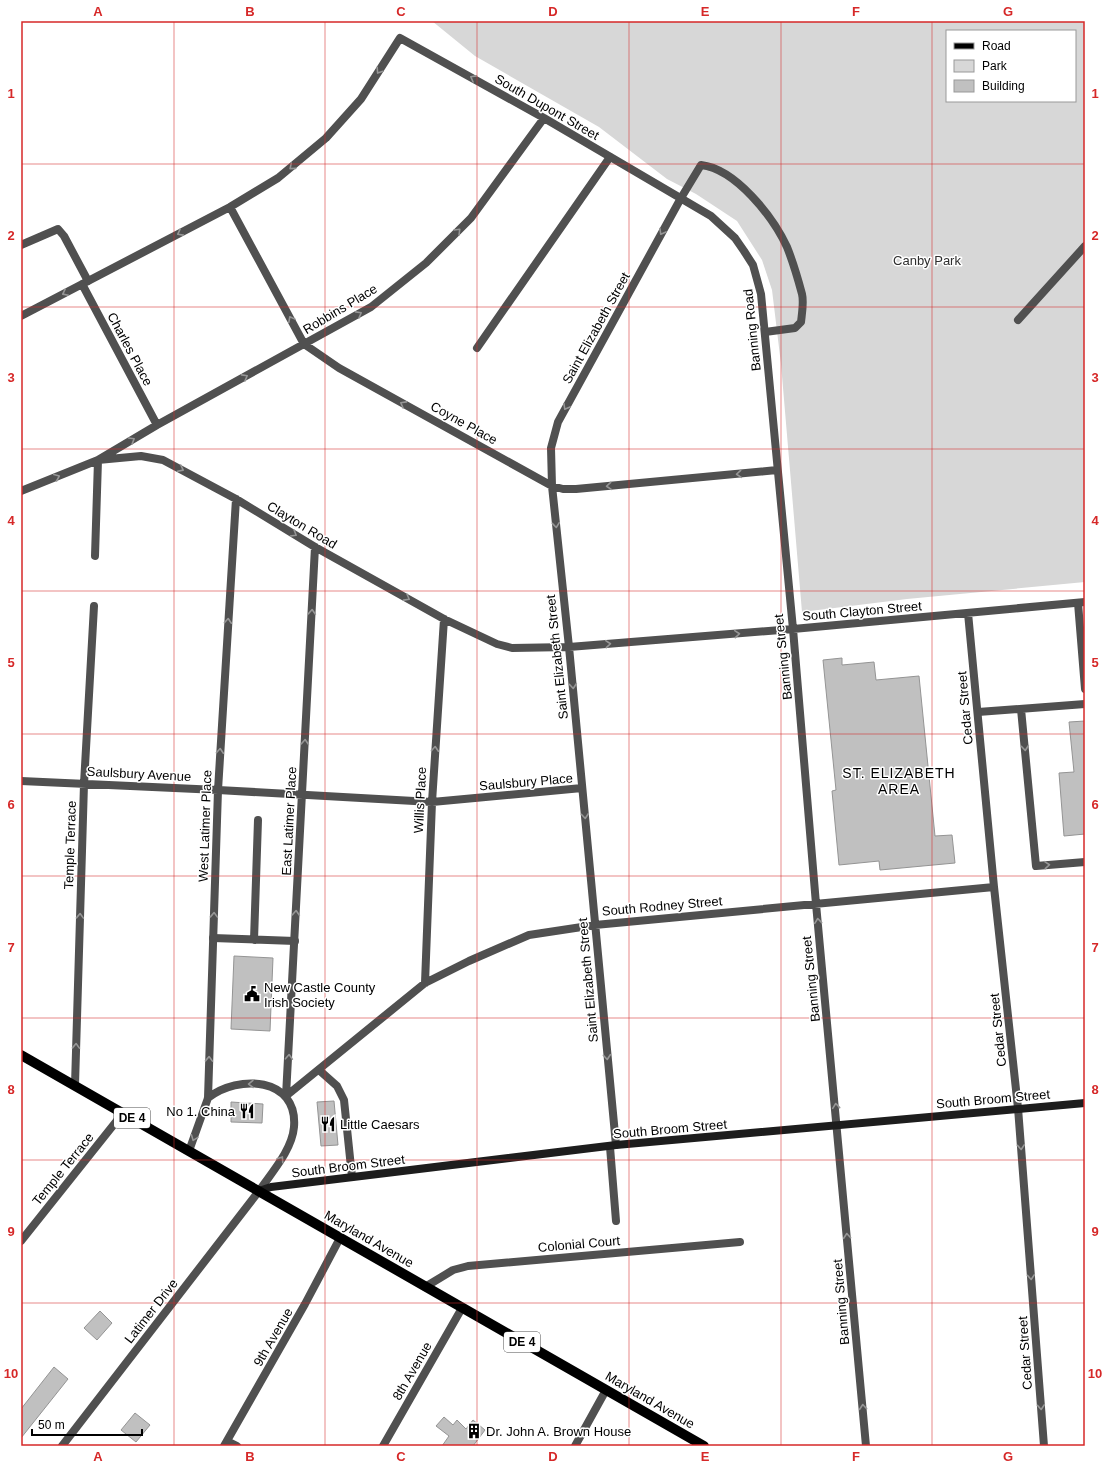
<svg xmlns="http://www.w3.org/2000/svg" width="1106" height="1467" viewBox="0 0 1106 1467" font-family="Helvetica,sans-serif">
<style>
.green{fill:#d7d7d7;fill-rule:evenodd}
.building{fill:#c0c0c0;stroke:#949494}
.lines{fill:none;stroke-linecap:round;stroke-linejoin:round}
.lane{stroke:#505050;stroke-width:8}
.street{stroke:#505050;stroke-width:8}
.secondary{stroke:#1d1d1d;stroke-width:8}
.primary{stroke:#000;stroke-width:10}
.oneway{stroke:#969696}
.grid{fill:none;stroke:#d62828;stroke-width:1;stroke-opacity:0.55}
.labels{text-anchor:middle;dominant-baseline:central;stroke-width:3;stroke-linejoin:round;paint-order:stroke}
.shield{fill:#fff;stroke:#4c4c4c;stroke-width:1}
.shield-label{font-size:12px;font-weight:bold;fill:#000}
.street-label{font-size:13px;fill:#000;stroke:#fff}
.park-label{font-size:13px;fill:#2e2e2e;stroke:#fff}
.poi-label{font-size:13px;fill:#000;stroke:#fff;text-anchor:start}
.neighbourhood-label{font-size:14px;letter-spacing:1px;fill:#000;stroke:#fff}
.neatline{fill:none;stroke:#d62828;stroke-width:1.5}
.grid-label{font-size:13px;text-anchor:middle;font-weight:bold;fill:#d62828}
</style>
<rect width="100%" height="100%" fill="#fff"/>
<!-- green -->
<path class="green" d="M432,21H1085V582L907,599L802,612L781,364L772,290L762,260L737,221L696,194L667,179L599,127L475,56ZM947,31H1075V101H947Z"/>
<!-- building -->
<path class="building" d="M842,658V665L874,662L876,680L919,676L935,836L952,835L955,863L880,870L879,861L839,865L832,791L836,790L823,660Z
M1085,721V834L1064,836L1059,773L1074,772L1069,722Z
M234,956L273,958L270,1031L231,1029Z
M334,1101L338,1145L321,1146L317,1102Z
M231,1102L263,1104L262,1123L231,1122Z
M100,1311L112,1323L97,1340L84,1328Z
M54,1367L68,1379L21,1438V1409Z
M135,1413L150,1425L136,1442L121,1430Z
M444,1417L453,1425L457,1420L466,1429L473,1420L485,1430L473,1446H442L449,1436L436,1426Z"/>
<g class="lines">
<!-- lane -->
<path class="lane" d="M681,198L701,165C736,169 773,217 787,247C793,262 798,279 802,294C804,302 802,313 801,322L795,328L765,332
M21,245L58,229L64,236L88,281
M1018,320L1085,246
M477,348L610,157
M1078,603L1085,689
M1021,709L1036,866L1085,862
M978,712L1085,704
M213,938L295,941
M254,940L258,820
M319,1070L337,1086L344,1100L352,1177
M610,1147L616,1221"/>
<!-- street -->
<path class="street" d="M230,207L304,344L339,368L552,486L563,489H576L777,470
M82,284L157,425
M21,316L230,207L278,178L326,138L361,99L400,38L544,118L711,216L735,238L744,251L753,265L761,294L793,629L816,904L866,1446
M21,491L98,460L141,456L163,460L236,499L315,547L444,619L497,644L512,648L569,647L793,629L1085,602
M95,556L98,460L157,425L371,307L426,263L471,218L544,118
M968,613L994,887L1018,1108L1044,1446
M21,781L218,790L432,802L582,788
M425,983L432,802L444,619
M75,1085L84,784L94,606
M286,1096L425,983L469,961L529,935L595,925L994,887
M286,1096L315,547
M616,1145L569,647L552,486L551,448L558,422L681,198
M189,1151L208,1098L218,790L236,499
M21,1241L123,1113
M425,1287L453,1270L468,1266L740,1242
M227,1441L237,1446
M62,1446L259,1191C272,1172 292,1150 294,1127C298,1077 238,1074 208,1098
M224,1446L305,1304L340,1238
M383,1446L462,1308
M575,1446L606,1390"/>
<!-- secondary -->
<path class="secondary" d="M259,1191L271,1187L616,1145L1085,1103"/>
<!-- primary -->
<path class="primary" d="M21,1055L704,1446"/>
</g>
<!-- one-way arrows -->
<defs><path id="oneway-chevron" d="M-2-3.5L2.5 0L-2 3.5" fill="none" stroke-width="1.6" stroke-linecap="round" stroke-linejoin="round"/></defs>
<g class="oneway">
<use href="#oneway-chevron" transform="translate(379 71) rotate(123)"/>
<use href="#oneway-chevron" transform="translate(473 78) rotate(-151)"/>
<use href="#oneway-chevron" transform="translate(292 167) rotate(140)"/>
<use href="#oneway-chevron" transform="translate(458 231) rotate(-45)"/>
<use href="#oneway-chevron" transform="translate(662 232) rotate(119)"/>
<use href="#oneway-chevron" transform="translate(180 233) rotate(152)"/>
<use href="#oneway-chevron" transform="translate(65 293) rotate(153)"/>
<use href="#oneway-chevron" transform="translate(359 314) rotate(-29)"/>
<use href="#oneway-chevron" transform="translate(291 319) rotate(-118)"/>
<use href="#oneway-chevron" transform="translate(245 377) rotate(-29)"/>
<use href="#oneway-chevron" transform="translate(403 404) rotate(-151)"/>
<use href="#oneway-chevron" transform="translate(566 407) rotate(119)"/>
<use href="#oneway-chevron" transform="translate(132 440) rotate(-31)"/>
<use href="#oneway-chevron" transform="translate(181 469) rotate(27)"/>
<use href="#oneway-chevron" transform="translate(739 474) rotate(175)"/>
<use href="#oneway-chevron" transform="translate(57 477) rotate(-23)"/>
<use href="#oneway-chevron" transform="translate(609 486) rotate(175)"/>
<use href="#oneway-chevron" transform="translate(556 525) rotate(84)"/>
<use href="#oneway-chevron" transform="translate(294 534) rotate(31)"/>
<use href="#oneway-chevron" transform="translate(407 598) rotate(29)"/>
<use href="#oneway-chevron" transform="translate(312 612) rotate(-87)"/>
<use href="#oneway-chevron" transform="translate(228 621) rotate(-86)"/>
<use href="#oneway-chevron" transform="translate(737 634) rotate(-5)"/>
<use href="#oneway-chevron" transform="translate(608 644) rotate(-5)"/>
<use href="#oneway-chevron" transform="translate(573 686) rotate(85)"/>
<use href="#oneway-chevron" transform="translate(305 742) rotate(-87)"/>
<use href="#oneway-chevron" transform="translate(1025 748) rotate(85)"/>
<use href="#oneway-chevron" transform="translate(435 749) rotate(-86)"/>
<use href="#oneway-chevron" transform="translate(220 751) rotate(-86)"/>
<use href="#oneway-chevron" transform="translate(585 816) rotate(85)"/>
<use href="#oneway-chevron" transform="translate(1047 865) rotate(-5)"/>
<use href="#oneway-chevron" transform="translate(296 913) rotate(-87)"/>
<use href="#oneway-chevron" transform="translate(214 915) rotate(-88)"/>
<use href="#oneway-chevron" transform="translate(80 916) rotate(-88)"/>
<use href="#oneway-chevron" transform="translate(818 921) rotate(-96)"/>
<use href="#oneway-chevron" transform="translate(76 1046) rotate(-88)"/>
<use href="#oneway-chevron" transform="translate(289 1057) rotate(-87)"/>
<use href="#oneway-chevron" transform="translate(607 1057) rotate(85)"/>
<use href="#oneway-chevron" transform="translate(209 1059) rotate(-88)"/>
<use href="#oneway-chevron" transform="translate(251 1084) rotate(179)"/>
<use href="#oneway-chevron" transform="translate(836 1106) rotate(-96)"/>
<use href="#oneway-chevron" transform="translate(194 1138) rotate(111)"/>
<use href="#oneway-chevron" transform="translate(1021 1147) rotate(86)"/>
<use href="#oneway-chevron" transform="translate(281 1159) rotate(-56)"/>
<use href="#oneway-chevron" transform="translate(847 1236) rotate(-95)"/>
<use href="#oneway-chevron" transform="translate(1031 1277) rotate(86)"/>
<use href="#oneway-chevron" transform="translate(863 1407) rotate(-95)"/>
<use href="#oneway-chevron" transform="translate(1041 1407) rotate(86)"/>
</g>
<!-- grid -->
<path class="grid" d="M174,21V1446M325,21V1446M477,21V1446M629,21V1446M781,21V1446M932,21V1446M21,164H1085M21,307H1085M21,449H1085M21,591H1085M21,734H1085M21,876H1085M21,1018H1085M21,1160H1085M21,1303H1085"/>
<!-- icons -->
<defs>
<symbol id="civic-bare" viewBox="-9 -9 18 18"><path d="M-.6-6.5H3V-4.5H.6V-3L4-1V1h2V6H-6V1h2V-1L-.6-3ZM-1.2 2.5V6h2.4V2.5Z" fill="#000" stroke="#fff" stroke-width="2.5" paint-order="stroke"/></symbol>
<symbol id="restaurant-bare" viewBox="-9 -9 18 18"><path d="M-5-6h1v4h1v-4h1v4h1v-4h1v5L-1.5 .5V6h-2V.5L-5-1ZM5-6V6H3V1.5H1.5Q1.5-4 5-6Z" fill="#000" stroke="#fff" stroke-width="2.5" paint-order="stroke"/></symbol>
<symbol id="building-bare" viewBox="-9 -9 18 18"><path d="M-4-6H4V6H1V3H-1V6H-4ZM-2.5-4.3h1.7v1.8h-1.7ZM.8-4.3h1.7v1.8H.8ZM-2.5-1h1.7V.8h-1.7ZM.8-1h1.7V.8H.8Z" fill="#000" stroke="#fff" stroke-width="2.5" paint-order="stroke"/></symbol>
</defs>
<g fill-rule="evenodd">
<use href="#civic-bare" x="241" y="983" width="22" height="22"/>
<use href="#restaurant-bare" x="236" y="1100" width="22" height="22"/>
<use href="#restaurant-bare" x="317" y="1113" width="22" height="22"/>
<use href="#building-bare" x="463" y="1420" width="22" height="22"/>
</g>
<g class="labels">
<!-- shield labels -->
<g class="shield">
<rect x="114" y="1108" width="36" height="20" rx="3"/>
<rect x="504" y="1332" width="36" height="20" rx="3"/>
</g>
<g class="shield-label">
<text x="132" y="1118">DE 4</text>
<text x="522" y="1342">DE 4</text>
</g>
<!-- street labels -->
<g class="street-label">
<text transform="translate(547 107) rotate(30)">South Dupont Street</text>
<text transform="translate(340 309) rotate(-31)">Robbins Place</text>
<text transform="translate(596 328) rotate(-61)">Saint Elizabeth Street</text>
<text transform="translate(752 330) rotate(-96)">Banning Road</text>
<text transform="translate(130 349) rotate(62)">Charles Place</text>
<text transform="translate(464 423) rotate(29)">Coyne Place</text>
<text transform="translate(302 525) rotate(31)">Clayton Road</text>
<text transform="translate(862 611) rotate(-5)">South Clayton Street</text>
<text transform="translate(557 657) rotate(-96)">Saint Elizabeth Street</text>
<text transform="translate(783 657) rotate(-96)">Banning Street</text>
<text transform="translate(965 708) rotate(-95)">Cedar Street</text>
<text transform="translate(139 774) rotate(3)">Saulsbury Avenue</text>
<text transform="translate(526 782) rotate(-5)">Saulsbury Place</text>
<text transform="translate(420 800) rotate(-87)">Willis Place</text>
<text transform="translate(289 821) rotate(-87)">East Latimer Place</text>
<text transform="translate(205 826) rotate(-88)">West Latimer Place</text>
<text transform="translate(70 845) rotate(-88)">Temple Terrace</text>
<text transform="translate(662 906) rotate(-5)">South Rodney Street</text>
<text transform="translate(811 979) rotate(-96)">Banning Street</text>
<text transform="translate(588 980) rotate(-95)">Saint Elizabeth Street</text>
<text transform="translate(998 1030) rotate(-96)">Cedar Street</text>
<text transform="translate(993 1099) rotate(-5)">South Broom Street</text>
<text transform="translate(670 1129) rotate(-5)">South Broom Street</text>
<text transform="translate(348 1166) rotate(-7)">South Broom Street</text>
<text transform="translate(63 1169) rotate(-51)">Temple Terrace</text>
<text transform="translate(369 1239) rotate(30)">Maryland Avenue</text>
<text transform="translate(579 1244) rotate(-5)">Colonial Court</text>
<text transform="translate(841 1302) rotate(-95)">Banning Street</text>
<text transform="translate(151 1311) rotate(-52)">Latimer Drive</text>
<text transform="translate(273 1337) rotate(-60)">9th Avenue</text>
<text transform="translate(1025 1353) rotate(-94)">Cedar Street</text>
<text transform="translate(412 1371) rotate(-60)">8th Avenue</text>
<text transform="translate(650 1400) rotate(30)">Maryland Avenue</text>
</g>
<!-- park labels -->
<g class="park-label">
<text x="927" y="260">Canby Park</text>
</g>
<!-- poi labels -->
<g class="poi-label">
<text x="264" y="987">New Castle County<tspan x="264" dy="15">Irish Society</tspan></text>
<text x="235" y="1111" text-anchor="end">No 1. China</text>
<text x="340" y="1124">Little Caesars</text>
<text x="486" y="1431">Dr. John A. Brown House</text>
</g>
<!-- neighbourhood labels -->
<g class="neighbourhood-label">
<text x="899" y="773">ST. ELIZABETH<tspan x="899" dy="16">AREA</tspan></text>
</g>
</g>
<!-- border -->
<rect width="1106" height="1467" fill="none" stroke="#ffffff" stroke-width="44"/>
<!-- legend -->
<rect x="946" y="30" width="130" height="72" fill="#ffffff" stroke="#999999"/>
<rect x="954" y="43" width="20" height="6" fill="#000000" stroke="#999999"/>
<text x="982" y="50" font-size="12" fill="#000000">Road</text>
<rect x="954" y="60" width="20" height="12" fill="#d7d7d7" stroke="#999999"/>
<text x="982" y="70" font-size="12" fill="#000000">Park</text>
<rect x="954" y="80" width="20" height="12" fill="#c0c0c0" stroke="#999999"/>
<text x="982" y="90" font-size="12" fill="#000000">Building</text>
<!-- scale -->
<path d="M32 1429v6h110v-6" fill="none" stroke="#000000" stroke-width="2"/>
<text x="38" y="1429" font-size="12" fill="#000000" stroke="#ffffff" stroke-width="3" paint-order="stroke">50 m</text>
<rect x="22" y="22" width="1062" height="1423" class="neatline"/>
<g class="grid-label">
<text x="98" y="16">A</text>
<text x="250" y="16">B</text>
<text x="401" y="16">C</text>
<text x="553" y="16">D</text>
<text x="705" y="16">E</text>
<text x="856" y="16">F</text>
<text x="1008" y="16">G</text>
<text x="11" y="98">1</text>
<text x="1095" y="98">1</text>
<text x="11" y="240">2</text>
<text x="1095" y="240">2</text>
<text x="11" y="382">3</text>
<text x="1095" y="382">3</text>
<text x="11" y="525">4</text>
<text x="1095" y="525">4</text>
<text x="11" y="667">5</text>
<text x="1095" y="667">5</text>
<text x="11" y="809">6</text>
<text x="1095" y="809">6</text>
<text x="11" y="952">7</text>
<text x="1095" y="952">7</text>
<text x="11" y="1094">8</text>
<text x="1095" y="1094">8</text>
<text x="11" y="1236">9</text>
<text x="1095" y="1236">9</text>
<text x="11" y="1378">10</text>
<text x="1095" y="1378">10</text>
<text x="98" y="1461">A</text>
<text x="250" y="1461">B</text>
<text x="401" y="1461">C</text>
<text x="553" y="1461">D</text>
<text x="705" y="1461">E</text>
<text x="856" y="1461">F</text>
<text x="1008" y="1461">G</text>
</g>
</svg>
